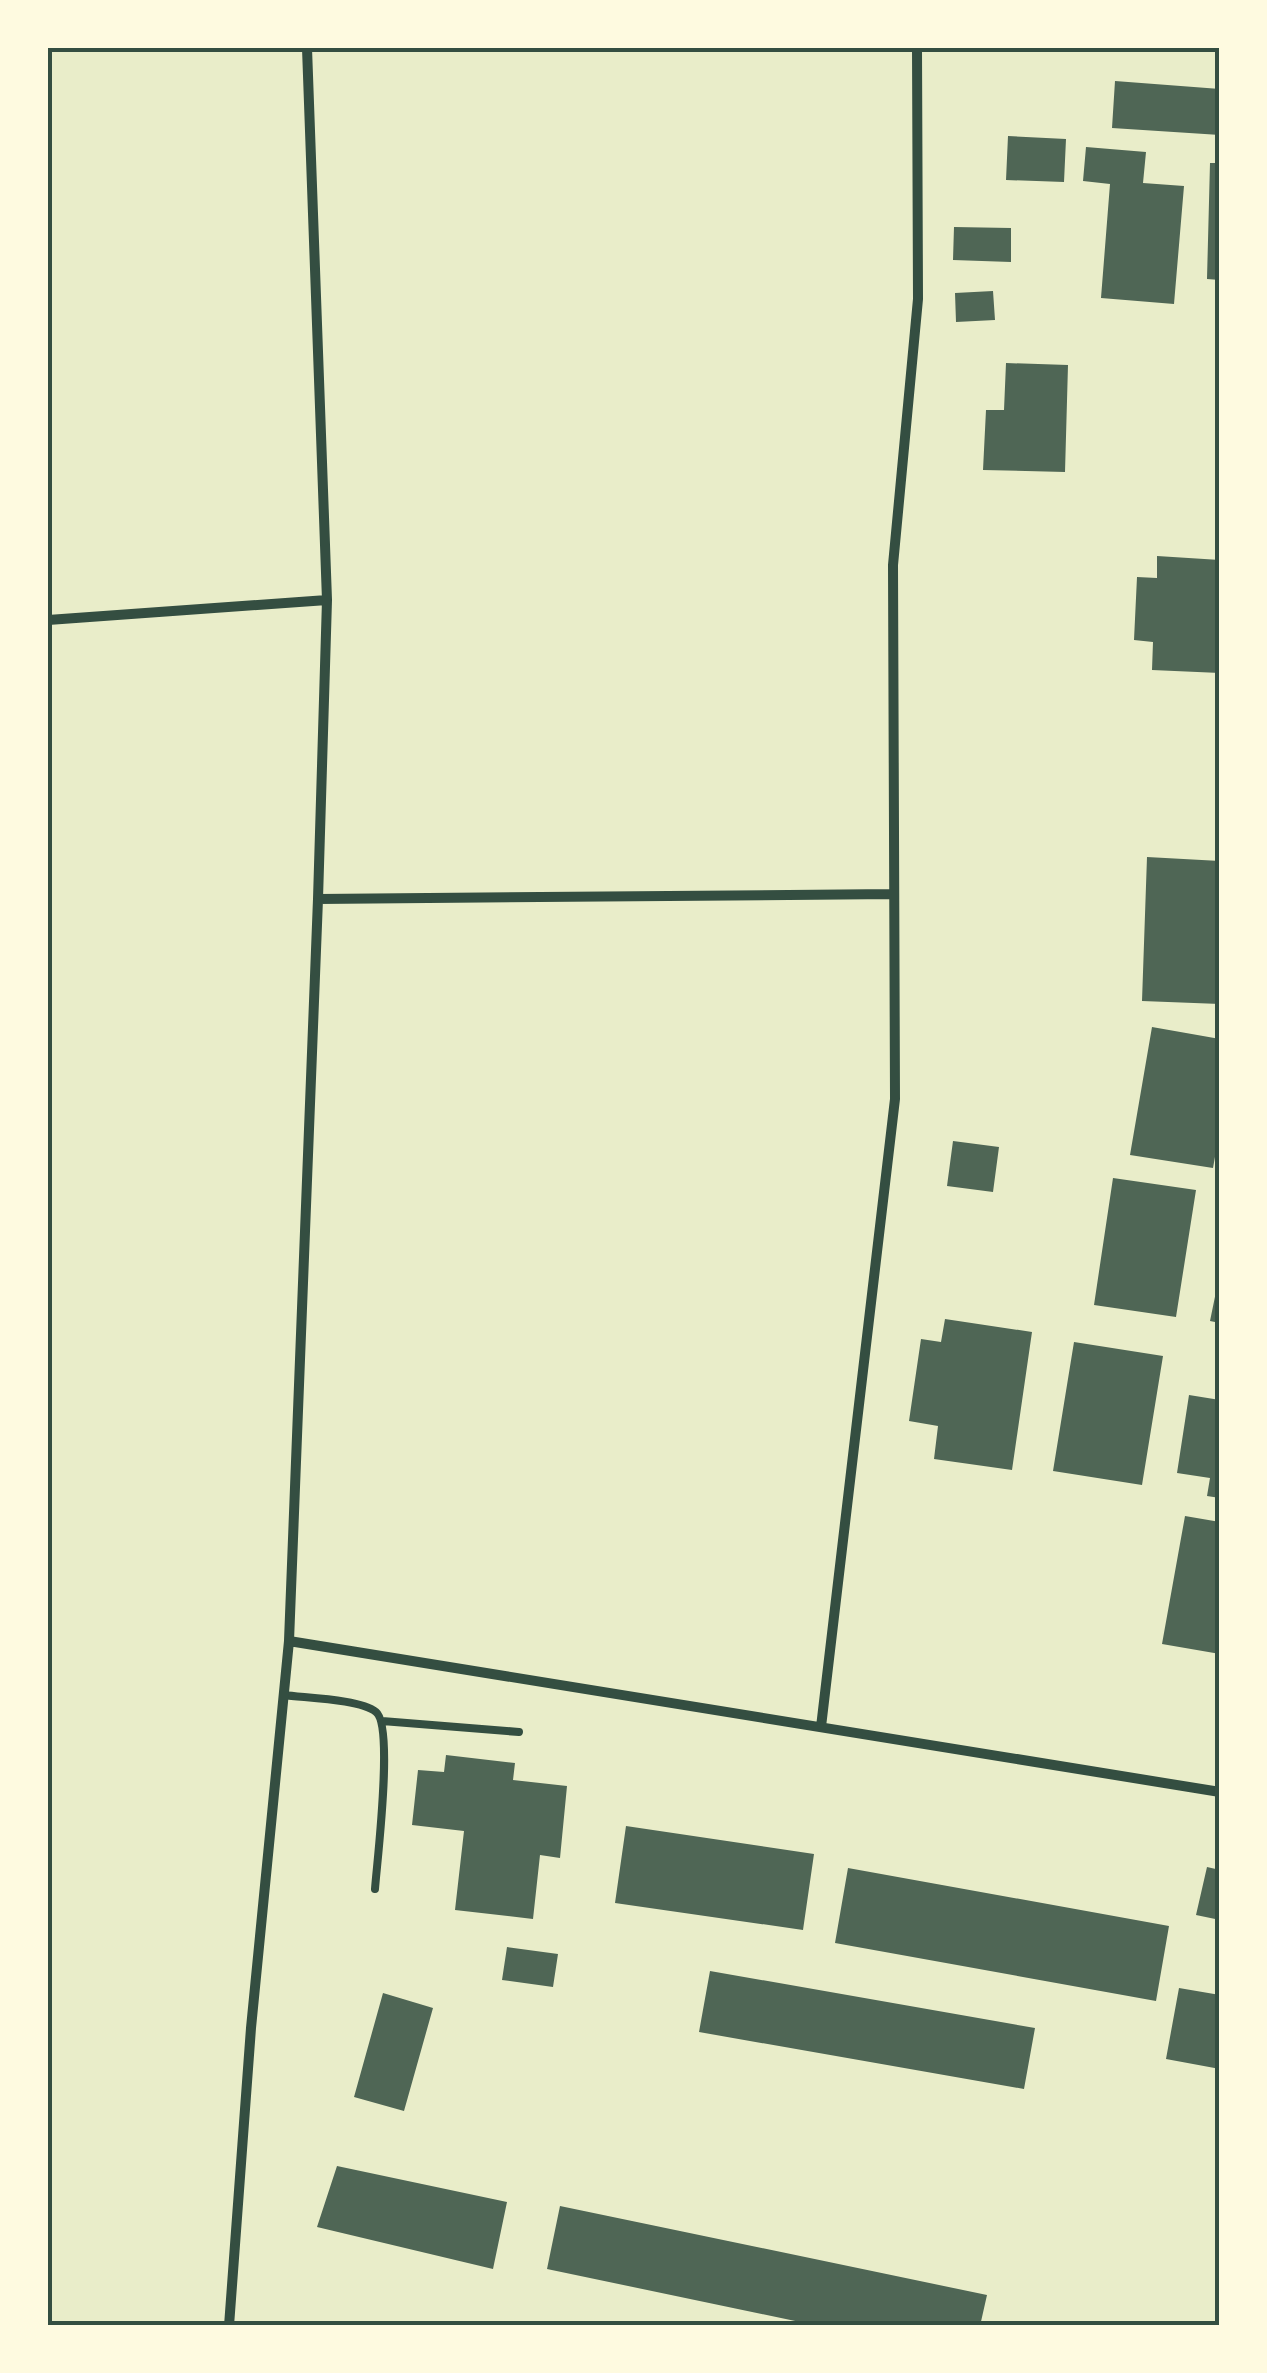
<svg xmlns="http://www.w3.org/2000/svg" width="1267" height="2373" viewBox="0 0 1267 2373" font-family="Overpass,sans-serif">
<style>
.building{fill:#4f6655}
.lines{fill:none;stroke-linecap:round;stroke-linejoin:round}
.service{stroke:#344e41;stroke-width:8}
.minor{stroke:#344e41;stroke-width:10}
.neatline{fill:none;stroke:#344e41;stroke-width:4}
</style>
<rect width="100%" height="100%" fill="#e9edc9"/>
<!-- building -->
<path class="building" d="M1115,81L1220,89V135L1112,128Z
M1008,136L1066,139L1064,182L1006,180Z
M1086,147L1146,152L1143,183L1184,186L1174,304L1101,298L1110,184L1083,181Z
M1210,163H1220V280L1207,279Z
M954,227L1011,228V262L953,260Z
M993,291L995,320L956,322L955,293Z
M1006,363L1068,365L1065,472L983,470L986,410H1004Z
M1157,556L1220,560V673L1152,670L1153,642L1134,640L1137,577L1157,578Z
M1147,857L1220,861V1004L1142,1001Z
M1152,1027L1220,1039V1129L1213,1168L1130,1155Z
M953,1141L999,1147L993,1192L947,1186Z
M1113,1178L1196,1190L1176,1317L1094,1305Z
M1218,1282H1220V1323L1210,1321Z
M945,1319L1032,1332L1012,1470L934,1459L938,1426L909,1421L921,1339L941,1342Z
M1074,1342L1163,1356L1142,1485L1053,1471Z
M1189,1395L1220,1400V1498L1207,1496L1210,1478L1177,1473Z
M1185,1516L1220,1522V1654L1162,1644Z
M446,1755L515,1763L513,1780L567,1786L560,1858L540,1855L533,1919L455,1910L464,1831L412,1825L418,1770L444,1772Z
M626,1826L814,1854L803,1930L615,1903Z
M1207,1867L1220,1870V1920L1196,1915Z
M848,1868L1169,1926L1156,2001L835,1943Z
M507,1947L558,1954L553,1987L502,1980Z
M710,1971L1035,2028L1024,2089L699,2032Z
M1179,1988L1220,1995V2069L1166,2059Z
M383,1993L433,2008L404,2111L354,2097Z
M337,2166L507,2202L493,2269L317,2227Z
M560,2206L987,2295L980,2326H819L547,2269Z"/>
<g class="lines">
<!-- service -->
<path class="service" d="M284,1695C305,1698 360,1699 376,1712C394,1726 377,1861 375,1889
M382,1721L519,1732"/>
<!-- minor -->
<path class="minor" d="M48,620L327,600
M318,899L894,894
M289,1641L1220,1792
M821,1727L895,1099L893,565L918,299L917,48
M229,2326L251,2028L289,1641L318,899L327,600L307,48"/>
</g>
<!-- border -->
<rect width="1267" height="2373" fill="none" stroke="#fefae0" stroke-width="100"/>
<rect x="50" y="50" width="1167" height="2273" class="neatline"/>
</svg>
